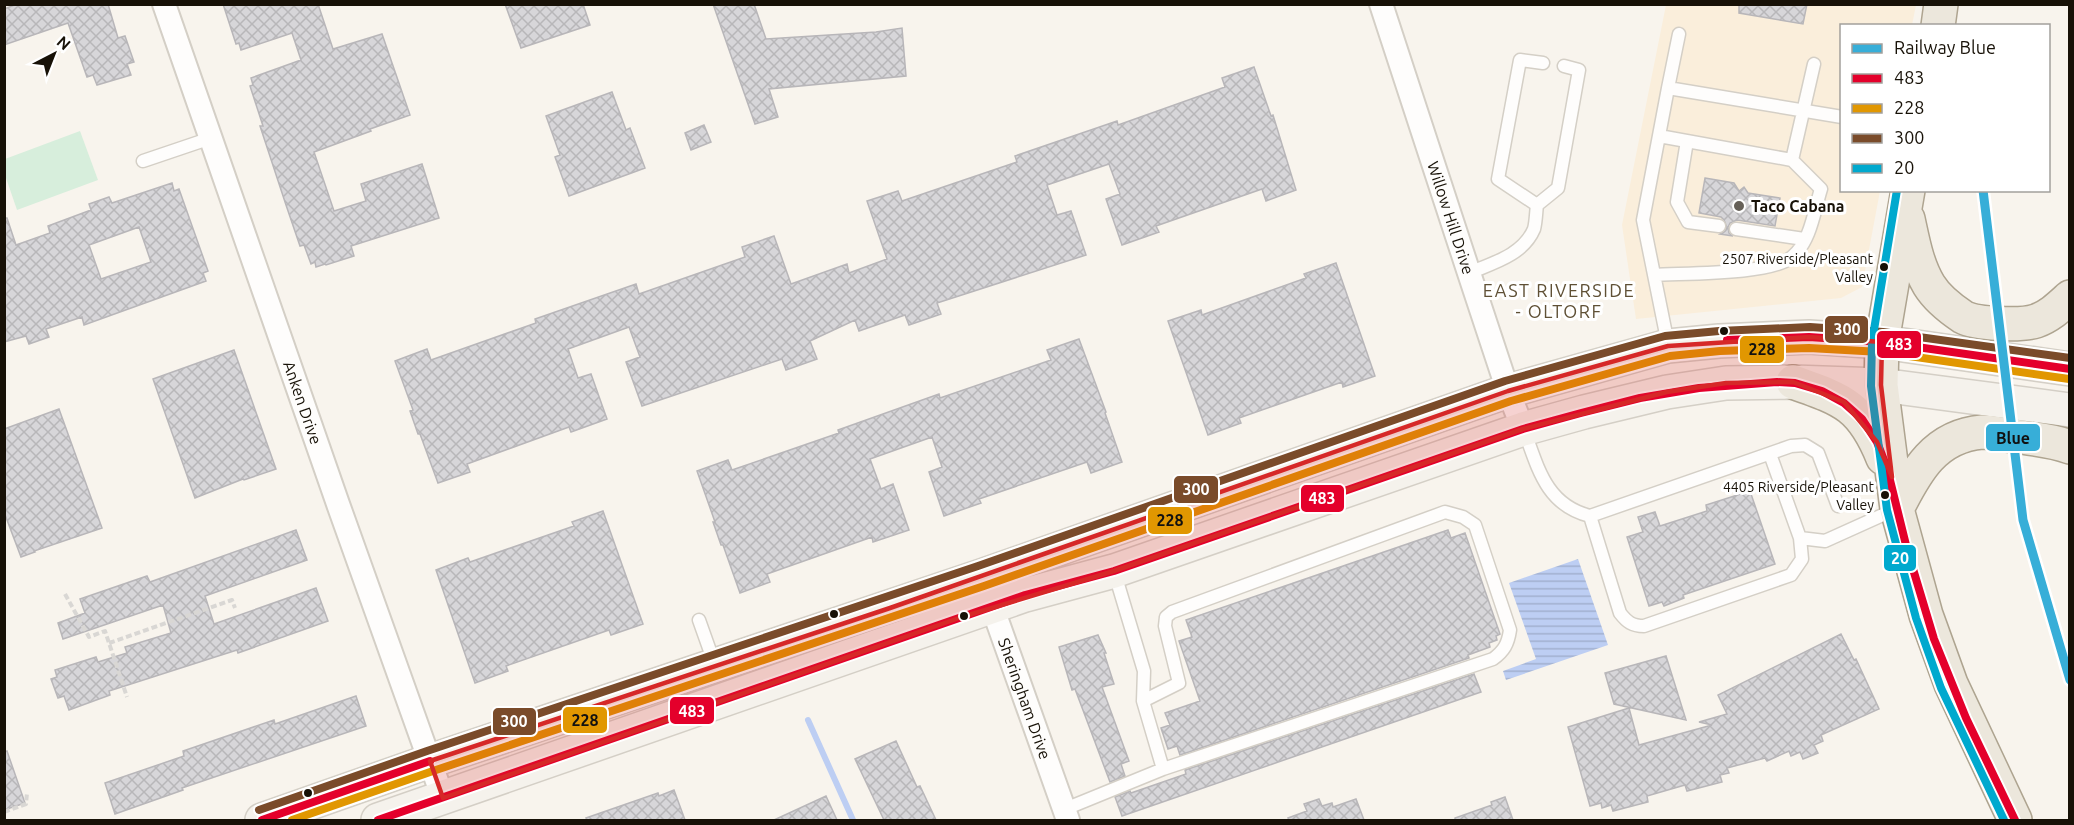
<svg xmlns="http://www.w3.org/2000/svg" width="2074" height="825" viewBox="0 0 2074 825" font-family="Ubuntu,sans-serif">
<style>
.built{fill:#faeedb}
.green{fill:#d7eedc}
.water{fill:url(#water-rules)}
.lines{fill:none;stroke-linecap:round;stroke-linejoin:round}
.stream{stroke:#bdcef3;stroke-width:6}
.building{fill:url(#building-cross-hatch);stroke:#b8b6b9;stroke-width:1.5;fill-rule:evenodd}
.lane-casing{stroke:#d4cfc6;stroke-width:15}
.street-casing{stroke:#d4cfc6;stroke-width:26}
.secondary-casing{stroke:#d4cfc6;stroke-width:36}
.primary-casing{stroke:#aea490;stroke-width:36}
.path{stroke:#d9d7d4;stroke-width:4;stroke-dasharray:6 3;stroke-linecap:butt}
.lane{stroke:#fefdfc;stroke-width:12}
.street{stroke:#fefdfc;stroke-width:22}
.secondary{stroke:#f5f2ec;stroke-width:33}
.primary{stroke:#ece7dc;stroke-width:33}
.bus-1-casing{stroke:#fff;stroke-width:12}
.bus-2-casing{stroke:#fff;stroke-width:12}
.bus-3-casing{stroke:#fff;stroke-width:12}
.bus-4-casing{stroke:#fff;stroke-width:12}
.bus-1{stroke:#e4002b;stroke-width:8}
.bus-2{stroke:#e19701;stroke-width:8}
.bus-3{stroke:#7a4b2a;stroke-width:8}
.bus-4{stroke:#00a9ce;stroke-width:8}
.rail-1-casing{stroke:#fff;stroke-width:14}
.rail-1{stroke:#37aed8;stroke-width:9}
.marked{fill:#d62828;fill-opacity:0.2;stroke:#d62828;stroke-width:4.5;stroke-linejoin:round}
.poi-dot{fill:#666058;stroke:#fff;stroke-width:2}
.bus-dot{fill:#171107;stroke:#fff;stroke-width:2}
.labels{text-anchor:middle;dominant-baseline:central;stroke-width:6;stroke-linejoin:round;paint-order:stroke}
.bus-label{font-size:14px;fill:#171107;stroke:#fff;text-anchor:end}
.poi-label{font-size:16px;font-weight:bold;fill:#171107;stroke:#fff;text-anchor:start}
.street-label{font-size:16px;fill:#171107;stroke:#fff}
.neighbourhood-label{font-size:18px;letter-spacing:1.5px;fill:#5f5035;stroke:#fff}
.line-badge{stroke:#fff;stroke-width:2}
.badge-label{font-size:16px;text-anchor:middle;font-weight:bold;fill:#fff}
.pale-badge-label{font-size:16px;text-anchor:middle;font-weight:bold;fill:#111}
</style>
<defs>
<pattern id="water-rules" width="6" height="5" patternUnits="userSpaceOnUse" patternTransform="scale(1.5)"><rect width="6" height="5" fill="#bdcef3"/><path d="M0 2.5h6" fill="none" stroke="#a2b0cf"/></pattern>
<pattern id="building-cross-hatch" width="8" height="8" patternUnits="userSpaceOnUse" patternTransform="scale(1.5)"><rect width="8" height="8" fill="#d7d6d9"/><path d="M0 0l8 8M0 8l8-8" fill="none" stroke="#b8b7b9"/></pattern>
</defs>
<rect width="100%" height="100%" fill="#f8f4ed"/>
<!-- built -->
<path class="built" d="M1666,5H1916L1912,25L1842,26V190L1880,191L1862,287L1841,298L1636,319L1622,225Z"/>
<!-- green -->
<path class="green" d="M80,131L98,180L17,210L5,175V159Z"/>
<!-- water -->
<path class="water" d="M1578,559L1608,645L1506,680L1503,671L1536,659L1509,583Z"/>
<g class="lines">
<!-- stream -->
<path class="stream" d="M808,720L853,820"/>
</g>
<!-- building -->
<path class="building" d="M17,4H108L118,38L125,36L134,62L127,64L131,75L97,85L93,75L87,77L68,23L4,45V9Z
M223,4H318L333,49L382,34L410,115L370,129L371,131L314,152L334,211L366,201L361,184L422,164L439,218L351,246L354,256L326,265L325,264L316,267L315,262L311,264L304,245L300,246L286,205L260,126H263L250,86L253,85L251,78L301,60L292,33L241,50L239,43L236,44Z
M505,4H583L590,25L521,48Z
M713,4H754L766,39L876,32L902,28L906,76L769,89L778,117L755,124Z
M1739,4H1807L1803,24L1739,13Z
M1254,67L1271,116L1273,115L1296,190L1266,201L1262,189L1156,226L1159,232L1122,245L1106,199L1120,194L1109,164L1047,185L1057,215L1071,211L1086,255L937,303L941,314L909,325L905,315L859,331L855,320L810,341L817,359L786,370L782,359L642,406L626,362L640,357L629,327L568,349L578,378L591,374L607,419L571,432L569,427L467,464L470,472L438,483L420,434H418L410,411L413,410L395,361L427,349L431,360L536,323L535,319L636,284L639,294L745,257L742,247L774,236L791,284L847,264L849,273L887,259L867,201L898,191L902,201L1017,162L1015,156L1117,121L1118,125L1225,87L1222,78Z
M612,92L626,130L630,128L645,168L569,196L555,157L560,155L546,116Z
M704,125L711,142L691,150L685,133Z
M1705,178L1734,183L1739,191L1744,187L1748,193L1780,198L1775,226L1737,220L1730,223L1728,227L1729,233L1733,236L1720,234L1725,231L1727,228L1724,220L1721,217L1699,213Z
M172,183L174,191L179,189L208,271L203,273L206,281L84,325L82,317L46,329L49,337L29,344L26,336L4,342V218H7L16,245L50,233L48,226L91,210L89,204L109,197L112,203ZM139,227L151,262L101,279L89,245Z
M1336,263L1375,376L1343,387L1342,382L1239,418L1241,423L1208,435L1168,321L1201,310L1202,315L1306,278L1304,274Z
M1079,339L1106,412L1105,413L1122,462L1091,473L1087,462L979,499L981,503L944,516L929,472L942,467L932,437L870,459L881,489L893,484L909,530L873,542L872,537L767,574L770,582L740,593L723,545H721L713,522H715L697,471L728,460L732,470L839,433L838,430L939,394L940,398L1051,360L1047,350Z
M234,350L276,469L244,480L243,479L195,498L153,379Z
M59,409L102,528L34,551L35,552L21,557L4,512V429Z
M1750,491L1775,564L1683,595L1684,598L1664,606L1662,602L1649,606L1627,537L1643,532L1638,517L1655,512L1660,526L1707,511L1706,505Z
M603,511L643,624L611,635L609,630L506,666L508,671L475,683L436,570L468,558L470,562L574,526L572,522Z
M296,530L307,560L205,596L214,624L316,588L328,621L238,653L237,650L109,691L110,695L69,710L64,696L58,698L51,679L57,677L55,670L96,657L98,662L127,653L125,647L171,633L163,605L63,639L58,623L85,613L80,599L147,576L150,582Z
M1448,530L1451,538L1465,533L1500,634L1496,636L1497,640L1489,643L1490,647L1468,655L1469,658L1180,755L1177,746L1168,749L1161,728L1170,725L1165,713L1200,701L1179,641L1192,637L1186,620Z
M1841,634L1854,660L1856,659L1879,709L1821,735L1823,741L1814,745L1818,753L1803,759L1800,752L1791,756L1789,751L1767,761L1765,758L1727,768L1729,773L1720,775L1722,782L1687,791L1685,785L1647,796L1648,802L1613,811L1611,805L1602,808L1601,803L1590,806L1568,727L1629,708L1639,745L1712,725L1699,722L1727,714L1718,695Z
M1098,635L1106,653H1104L1114,684L1102,687L1129,761L1121,764L1125,776L1110,782L1075,689L1072,690L1059,647Z
M1666,656L1686,720L1614,704L1605,673Z
M1474,674L1481,692L1122,816L1115,797L1130,791L1131,793L1186,774L1185,770Z
M356,696L366,726L182,788L183,790L115,814L105,783L184,756L183,751L274,720L275,724Z
M896,741L917,787L920,786L936,820H884L855,759Z
M7,751L25,803L4,810V752Z
M674,790L685,820H587L586,818L658,793L659,796Z
M826,796L837,820H774Z
M1505,797L1513,820H1455V818L1492,805L1491,802Z
M1319,799L1322,806L1332,803L1333,807L1356,799L1364,820H1289L1288,818L1307,811L1304,804Z"/>
<g class="lines">
<defs>
<path id="lane" d="M1543,63L1520,60L1498,179L1537,205L1558,188L1579,70L1564,66
M1668,88L1679,34
M1687,141L1677,202L1688,222L1719,226
M1792,160L1814,64
M143,161L211,138
M1736,229L1804,239
M1469,273C1493,263 1523,255 1534,229C1536,222 1536,212 1537,205
M1654,275C1685,273 1770,275 1792,257C1811,241 1814,211 1821,189L1792,160L1659,136
M1668,344L1643,220L1668,88L1842,117
M1524,430C1538,468 1546,505 1590,516L1791,446L1805,445L1818,453L1838,506
M1590,516L1620,613C1627,622 1632,626 1644,626L1791,575L1802,559L1800,538L1770,454
M1800,538L1825,541L1896,509
M1114,571L1144,671L1143,701
M699,620L715,665
M1065,809L1163,769L1493,659C1504,651 1508,644 1510,630L1475,525L1463,517L1445,512L1172,612L1166,617L1165,626L1179,683L1143,701L1163,769"/>
<g id="street">
<path id="s1" d="M164,4L338,504L443,798"/>
<path id="s2" d="M1381,4L1469,273L1508,391L1523,429"/>
<path id="s3" d="M988,595L1068,820"/>
</g>
<path id="secondary" d="M262,820L430,761L981,576L1508,391L1668,346L1719,341L1809,337L1882,342L2070,369
M378,820L1025,595L1114,571L1523,429L1584,412L1667,392L1726,383L1793,382L1881,385L2070,410"/>
<path id="primary" d="M1938,26L1941,4
M1908,190L1882,342L1881,385L1897,509L1926,615L1951,684L2015,820
M1908,219C1913,242 1917,265 1929,285C1937,298 1951,309 1963,317C1976,324 2021,326 2036,321C2050,316 2059,307 2070,297
M1793,382C1844,400 1862,406 1883,458
M1897,509C1916,471 1935,436 1982,432C1992,432 2004,435 2015,436C2033,439 2052,440 2070,447"/>
</defs>
<!-- lane casing -->
<use href="#lane" class="lane-casing"/>
<!-- street casing -->
<use href="#street" class="street-casing"/>
<!-- secondary casing -->
<use href="#secondary" class="secondary-casing"/>
<!-- primary casing -->
<use href="#primary" class="primary-casing"/>
<!-- path -->
<path class="path" d="M65,594L89,637L105,631L127,697
M109,643L232,600L235,608
M4,812L26,804L27,793"/>
<!-- lane -->
<use href="#lane" class="lane"/>
<!-- street -->
<use href="#street" class="street"/>
<!-- secondary -->
<use href="#secondary" class="secondary"/>
<!-- primary -->
<use href="#primary" class="primary"/>
<defs>
<path id="bus-1" d="M1727,340L1809,337L1882,342L2070,369
M262,820L430,761
M378,820L1025,595L1114,571L1523,429L1581,413L1640,398L1699,388L1777,382L1795,383L1822,391L1844,403L1862,419L1877,442L1887,468L1907,549L1934,639L1966,718L2015,820"/>
<path id="bus-2" d="M292,820L433,771L984,586L1511,401L1670,356L1720,351L1809,348L1881,352L2069,379"/>
<path id="bus-3" d="M259,810L427,751L978,566L1505,381L1665,336L1719,331L1810,327L1883,332L2070,358"/>
<path id="bus-4" d="M1897,190L1872,342L1871,386L1887,510L1916,618L1941,688L2004,820"/>
</defs>
<!-- bus-1 casing -->
<use href="#bus-1" class="bus-1-casing"/>
<!-- bus-2 casing -->
<use href="#bus-2" class="bus-2-casing"/>
<!-- bus-3 casing -->
<use href="#bus-3" class="bus-3-casing"/>
<!-- bus-4 casing -->
<use href="#bus-4" class="bus-4-casing"/>
<!-- bus-1 -->
<use href="#bus-1" class="bus-1"/>
<!-- bus-2 -->
<use href="#bus-2" class="bus-2"/>
<!-- bus-3 -->
<use href="#bus-3" class="bus-3"/>
<!-- bus-4 -->
<use href="#bus-4" class="bus-4"/>
<defs>
<path id="rail-1" d="M1983,190L2023,520L2070,680"/>
</defs>
<!-- rail-1 casing -->
<use href="#rail-1" class="rail-1-casing"/>
<!-- rail-1 -->
<use href="#rail-1" class="rail-1"/>
</g>
<!-- marked area -->
<path class="marked" d="M1809,337L1882,342L1881,385L1892,477L1877,442L1844,402L1793,382L1726,383L1667,392L1523,429L1114,571L962,617L443,798L430,761L890,608L1508,391L1668,346Z"/>
<!-- markers -->
<circle class="poi-dot" cx="1739" cy="206" r="6"/>
<g class="bus-dot">
<circle cx="1884" cy="267" r="5"/>
<circle cx="1724" cy="331" r="5"/>
<circle cx="1885" cy="495" r="5"/>
<circle cx="834" cy="614" r="5"/>
<circle cx="964" cy="616" r="5"/>
<circle cx="308" cy="793" r="5"/>
</g>
<g class="labels">
<!-- bus labels -->
<g class="bus-label">
<text x="1873" y="259">2507 Riverside/Pleasant<tspan x="1873" dy="18">Valley</tspan></text>
<text x="1874" y="487">4405 Riverside/Pleasant<tspan x="1874" dy="18">Valley</tspan></text>
</g>
<!-- poi labels -->
<g class="poi-label">
<text x="1751" y="206">Taco Cabana</text>
</g>
<!-- street labels -->
<g class="street-label">
<text stroke="none"><textPath href="#s2" startOffset="225">Willow Hill Drive</textPath></text>
<text stroke="none"><textPath href="#s1" startOffset="422">Anken Drive</textPath></text>
<text stroke="none"><textPath href="#s3" startOffset="110">Sheringham Drive</textPath></text>
</g>
<!-- neighbourhood labels -->
<g class="neighbourhood-label">
<text x="1559" y="290">EAST RIVERSIDE<tspan x="1559" dy="21">- OLTORF</tspan></text>
</g>
</g>
<g class="line-badge">
<rect x="1824" y="315" width="45" height="29" rx="6" fill="#7a4b2a"/>
<rect x="1876" y="330" width="46" height="29" rx="6" fill="#e4002b"/>
<rect x="1739" y="335" width="46" height="29" rx="6" fill="#e19701"/>
<rect x="1985" y="423" width="56" height="29" rx="6" fill="#37aed8"/>
<rect x="1173" y="475" width="46" height="29" rx="6" fill="#7a4b2a"/>
<rect x="1300" y="484" width="45" height="29" rx="6" fill="#e4002b"/>
<rect x="1147" y="506" width="46" height="29" rx="6" fill="#e19701"/>
<rect x="1883" y="544" width="34" height="28" rx="6" fill="#00a9ce"/>
<rect x="669" y="696" width="46" height="29" rx="6" fill="#e4002b"/>
<rect x="562" y="706" width="46" height="28" rx="6" fill="#e19701"/>
<rect x="492" y="707" width="45" height="29" rx="6" fill="#7a4b2a"/>
</g>
<g class="badge-label">
<text x="1847" y="335">300</text>
<text x="1899" y="350">483</text>
<text x="1196" y="495">300</text>
<text x="1322" y="504">483</text>
<text x="1900" y="564">20</text>
<text x="692" y="717">483</text>
<text x="514" y="727">300</text>
</g>
<g class="pale-badge-label">
<text x="1762" y="355">228</text>
<text x="2013" y="444">Blue</text>
<text x="1170" y="526">228</text>
<text x="585" y="726">228</text>
</g>
<!-- border -->
<rect width="2074" height="825" fill="none" stroke="#171107" stroke-width="12"/>
<!-- legend -->
<rect x="1840" y="24" width="210" height="168" fill="#ffffff" stroke="#a2a09c" stroke-width="1.5"/>
<rect x="1852" y="44" width="30" height="9" fill="#37aed8" stroke="#a2a09c" stroke-width="1.5"/>
<text x="1894" y="54" font-size="18" fill="#171107">Railway Blue</text>
<rect x="1852" y="74" width="30" height="9" fill="#e4002b" stroke="#a2a09c" stroke-width="1.5"/>
<text x="1894" y="84" font-size="18" fill="#171107">483</text>
<rect x="1852" y="104" width="30" height="9" fill="#e19701" stroke="#a2a09c" stroke-width="1.5"/>
<text x="1894" y="114" font-size="18" fill="#171107">228</text>
<rect x="1852" y="134" width="30" height="9" fill="#7a4b2a" stroke="#a2a09c" stroke-width="1.5"/>
<text x="1894" y="144" font-size="18" fill="#171107">300</text>
<rect x="1852" y="164" width="30" height="9" fill="#00a9ce" stroke="#a2a09c" stroke-width="1.5"/>
<text x="1894" y="174" font-size="18" fill="#171107">20</text>
<!-- north arrow -->
<g transform="translate(54 54) rotate(42)" stroke="#ffffff" stroke-width="4.5" paint-order="stroke">
<path d="M0-4.5L10 22L0 15L-10 22Z" fill="#171107"/>
<text y="-9" font-size="16" font-weight="bold" text-anchor="middle" fill="#171107">N</text>
</g>
</svg>
